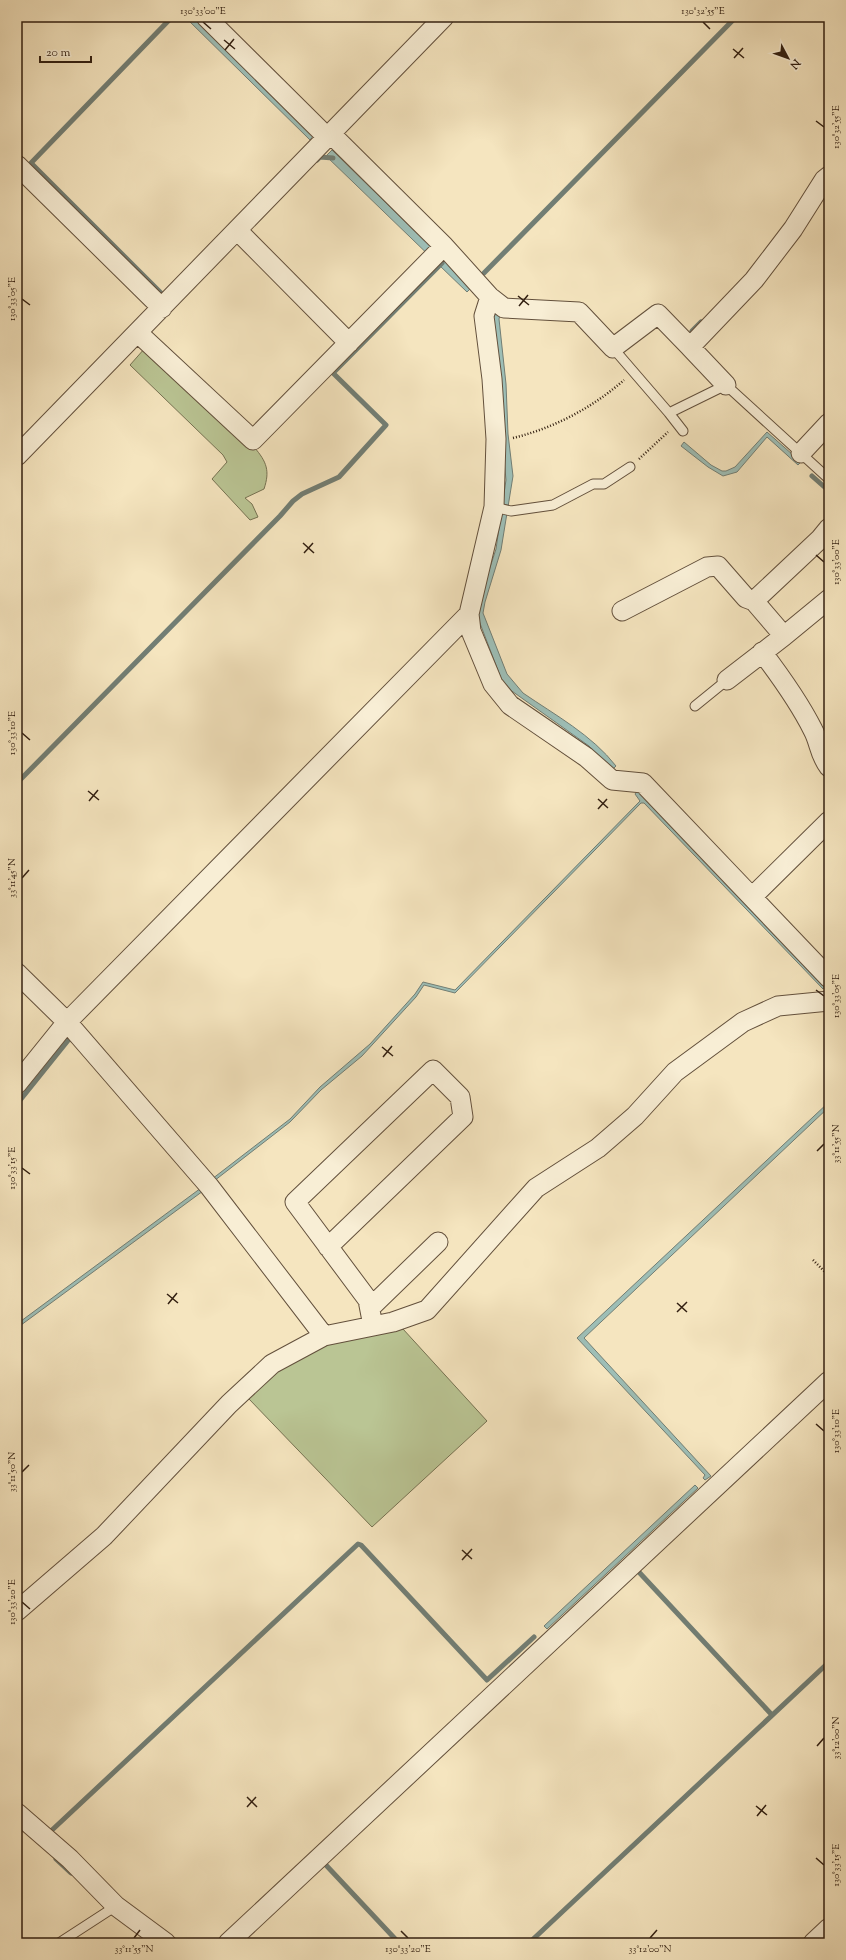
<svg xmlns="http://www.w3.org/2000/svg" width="846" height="1960" viewBox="0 0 846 1960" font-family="'Sorts Mill Goudy',serif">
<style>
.green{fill:#bac594;stroke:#767252}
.water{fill:#9dbeb6;stroke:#727e74}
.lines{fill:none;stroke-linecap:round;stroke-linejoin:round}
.stream{stroke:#727e74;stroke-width:5}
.lane-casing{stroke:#63503c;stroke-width:11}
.street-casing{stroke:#63503c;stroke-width:21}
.path{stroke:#321f11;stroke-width:2.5;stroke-dasharray:1 2;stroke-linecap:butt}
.lane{stroke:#f8eed5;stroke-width:9}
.street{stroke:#f8eed5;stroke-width:19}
.ticks{fill:none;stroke:#321f11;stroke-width:1.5}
.neatline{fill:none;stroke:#321f11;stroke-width:1.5}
.ticks-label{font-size:10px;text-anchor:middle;fill:#321f11}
</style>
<rect width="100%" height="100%" fill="#f5e5bf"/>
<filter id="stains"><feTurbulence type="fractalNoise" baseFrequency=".005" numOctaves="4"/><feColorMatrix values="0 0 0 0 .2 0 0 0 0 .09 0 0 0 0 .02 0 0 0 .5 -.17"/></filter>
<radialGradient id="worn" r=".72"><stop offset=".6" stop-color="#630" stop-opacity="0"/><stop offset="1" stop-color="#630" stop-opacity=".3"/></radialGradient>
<!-- green -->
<path class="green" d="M145,348L254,447C267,462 270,471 264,489L245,498L252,504L258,517L250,520L212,479L227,462L223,455L130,365Z
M403,1329L487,1421L372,1527L249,1399L257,1387L271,1374L316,1345L390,1330Z"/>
<!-- water -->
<path class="water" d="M185,17H195L315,134L310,140Z
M332,150L472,287L467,292L326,156Z
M496,311L500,315L499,319L506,384L508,434L513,476L501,550L485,602L483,613L507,674L523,693C555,715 592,735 616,766L612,770L589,746L509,689L502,681L478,618L480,598L496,549L506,480L491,317Z
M767,432L801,462L798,465L767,437L737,472L723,476L708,467L681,446L684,442L711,465L722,471H726L735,467Z
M638,790L826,985L823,989L644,803H641L455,993L424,985L416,997L362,1056L321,1090L290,1122L214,1181L212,1179L290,1119L320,1087L370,1044L415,994L423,982L455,990L640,801L635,794Z
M829,1102V1107L584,1338L711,1476L705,1480L703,1478L705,1475L577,1338Z
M201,1188L203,1191L17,1328V1324Z
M695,1485L698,1488L547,1629L544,1626Z"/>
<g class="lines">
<!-- stream -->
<path class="stream" d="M317,160L320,157L333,158
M484,273L736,17
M161,293L31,163L172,17
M692,331L701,322
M812,476L829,491
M17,783L280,516L293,501L302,494L339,477L386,425L333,373L442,263
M17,962L23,968
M17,1104L70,1038L72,1040
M637,1570L772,1715
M51,1831L358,1544L361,1545L487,1680L534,1637
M56,1859L71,1873
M324,1863L399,1943
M529,1943L829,1662"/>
<defs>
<path id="lane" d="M613,348L669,413L726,385L829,479
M669,413L683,431
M494,507L511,511L553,505L593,484H604L630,467
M695,706L727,680
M59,1943L116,1906"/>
<path id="street" d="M206,17L327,137
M330,133L444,246L490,297L504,308L579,312L613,348L658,314L690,347L754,280L793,229L824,180L829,176
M17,165L162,308
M237,230L349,343
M490,297L484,316L492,379L496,439L494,507L469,614L471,631L493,684L510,705L586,757L612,780L643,783L829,978
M138,333L253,440L444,246
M690,347L726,385
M801,453L829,423
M17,456L444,17
M622,611L707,567L718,566L746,598L754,601L820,539L829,528
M784,636L829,599
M762,652C781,677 799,702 813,730C820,743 819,754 829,767
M727,680L784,636L754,601
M752,897L829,821
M17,973L67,1022L209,1186L324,1336
M17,1084L67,1022L469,614
M328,1247L463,1117L460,1097L433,1070L295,1202L368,1300L373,1326
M370,1308L438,1242
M17,1611L104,1536L229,1404L272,1364L324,1336L393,1322L427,1310L536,1188L598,1148L635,1116L675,1072L743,1022L778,1006L829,1001
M17,1813L70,1859L116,1906L166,1943
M228,1943L829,1381
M813,1943L829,1928"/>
</defs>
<!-- lane casing -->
<use href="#lane" class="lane-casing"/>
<!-- street casing -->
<use href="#street" class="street-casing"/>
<!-- path -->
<path class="path" d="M513,438C554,428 592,408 624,380
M639,459L668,432
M813,1260L829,1276"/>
<!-- lane -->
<use href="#lane" class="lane"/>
<!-- street -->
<use href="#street" class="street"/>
</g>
<!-- ticks -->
<path class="ticks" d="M203,22L211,29M703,22L710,29M224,40L235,49M733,49L744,58M225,50L234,39M734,58L743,48M816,121L824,127M518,296L529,305M22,299L30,305M519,306L528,295M303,543L314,553M304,553L313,543M816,555L824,562M22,733L30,740M88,791L99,800M598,799L608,808M89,801L98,790M598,809L607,799M22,878L29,870M816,990L824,996M382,1047L393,1056M383,1057L392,1046M817,1151L824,1144M22,1168L30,1174M167,1294L178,1303M677,1303L687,1312M168,1304L177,1293M677,1312L687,1302M816,1424L824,1431M22,1472L29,1465M462,1550L472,1559M462,1560L472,1549M22,1602L30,1609M817,1746L824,1738M247,1797L257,1807M756,1806L767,1815M247,1807L256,1797M757,1816L766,1805M816,1858L824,1865M401,1931L408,1938M134,1938L140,1930M650,1938L657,1930"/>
<!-- margin -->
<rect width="846" height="1960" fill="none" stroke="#f5e5bf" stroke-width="44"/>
<!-- north arrow -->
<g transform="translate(788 58) rotate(131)" stroke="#f8eed5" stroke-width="3" paint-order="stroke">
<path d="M0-3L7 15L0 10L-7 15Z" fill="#321f11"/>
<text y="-6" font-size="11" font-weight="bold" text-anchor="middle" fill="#321f11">N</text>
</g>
<!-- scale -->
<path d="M40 56v6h51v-6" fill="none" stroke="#321f11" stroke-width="2"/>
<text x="46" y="56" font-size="12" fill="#321f11" stroke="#f8eed5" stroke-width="3" paint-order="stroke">20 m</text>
<rect x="22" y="22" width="802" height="1916" class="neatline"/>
<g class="ticks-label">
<text x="203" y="14">130°33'00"E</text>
<text x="703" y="14">130°32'55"E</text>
<text transform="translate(835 127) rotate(-90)" y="4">130°32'55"E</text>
<text transform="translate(11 299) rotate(-90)" y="4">130°33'05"E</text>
<text transform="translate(835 562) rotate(-90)" y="4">130°33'00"E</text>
<text transform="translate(11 733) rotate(-90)" y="4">130°33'10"E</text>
<text transform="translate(11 878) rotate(-90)" y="4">33°11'45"N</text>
<text transform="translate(835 996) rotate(-90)" y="4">130°33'05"E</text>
<text transform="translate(835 1144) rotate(-90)" y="4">33°11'55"N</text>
<text transform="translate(11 1168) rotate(-90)" y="4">130°33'15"E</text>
<text transform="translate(835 1431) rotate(-90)" y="4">130°33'10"E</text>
<text transform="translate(11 1472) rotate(-90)" y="4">33°11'50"N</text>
<text transform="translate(11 1602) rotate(-90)" y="4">130°33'20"E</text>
<text transform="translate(835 1738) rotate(-90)" y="4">33°12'00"N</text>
<text transform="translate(835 1865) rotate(-90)" y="4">130°33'15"E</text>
<text x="134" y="1952">33°11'55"N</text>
<text x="408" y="1952">130°33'20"E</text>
<text x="650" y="1952">33°12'00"N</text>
</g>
<rect width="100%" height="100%" filter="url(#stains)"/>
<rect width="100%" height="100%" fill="url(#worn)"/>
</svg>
